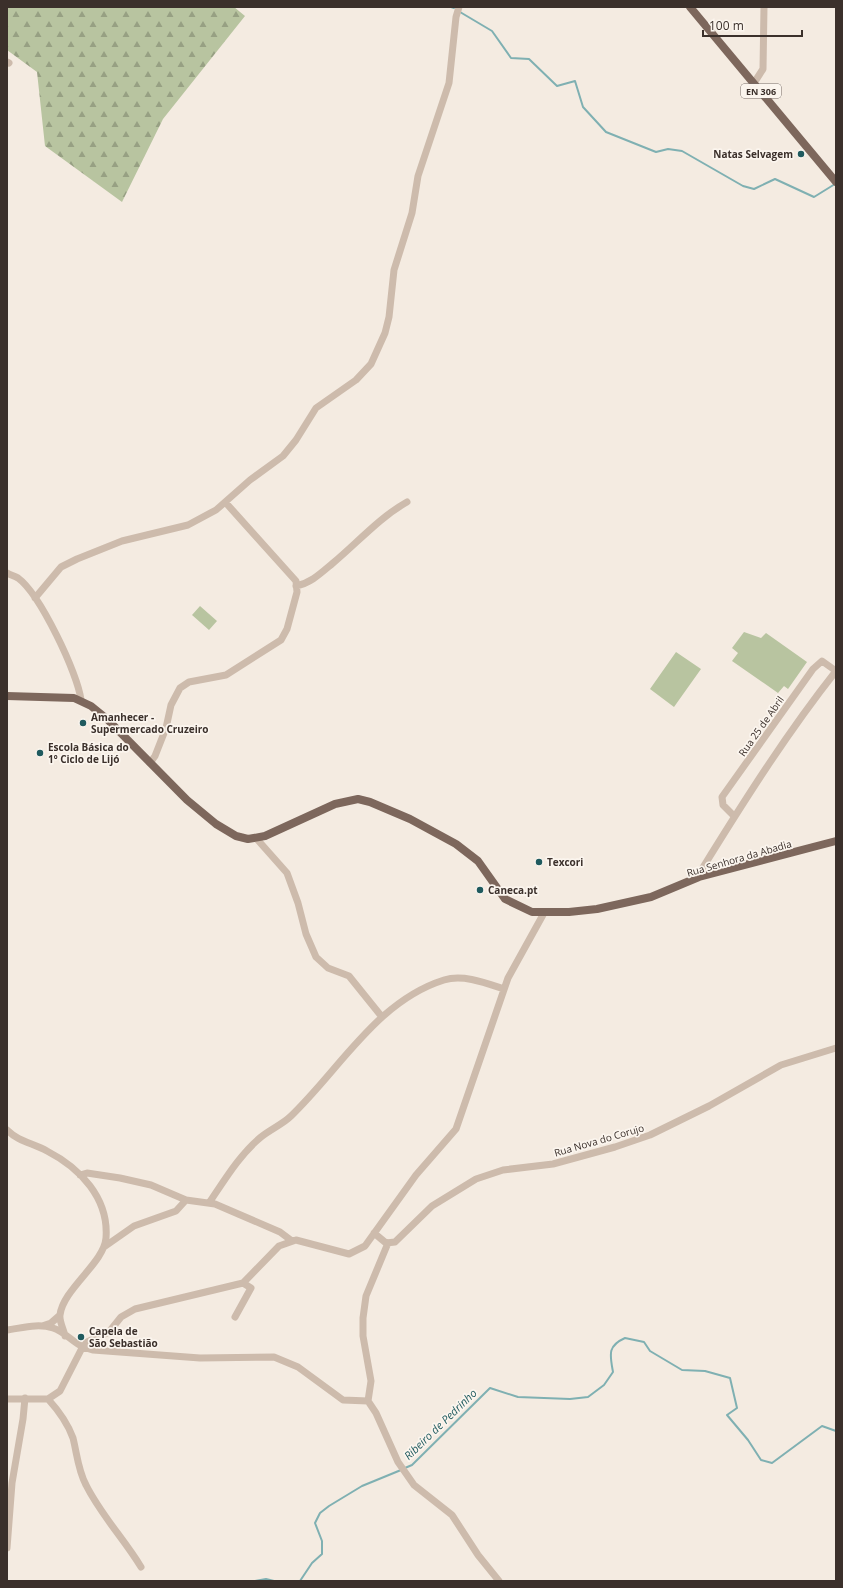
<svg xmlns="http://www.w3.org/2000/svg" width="843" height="1588" viewBox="0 0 843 1588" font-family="'Open Sans',sans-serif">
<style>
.forest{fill:url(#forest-firs)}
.park{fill:#b8c4a0}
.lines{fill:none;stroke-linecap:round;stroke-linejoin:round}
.stream{stroke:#7fb0b2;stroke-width:2}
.minor{stroke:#cdbbac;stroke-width:7}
.major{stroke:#7d675c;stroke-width:8}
.poi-dot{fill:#1f5a5e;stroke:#fbf5ee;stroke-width:1.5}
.labels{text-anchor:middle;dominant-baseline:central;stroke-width:3.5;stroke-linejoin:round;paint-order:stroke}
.shield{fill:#fbf5ee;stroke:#756b66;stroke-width:1}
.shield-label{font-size:9px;font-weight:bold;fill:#3b302b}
.poi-label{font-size:10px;font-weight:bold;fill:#3b302b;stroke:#fbf5ee;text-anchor:start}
.street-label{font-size:10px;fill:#3b302b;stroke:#fbf5ee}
.water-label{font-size:11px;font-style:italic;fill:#1f5a5e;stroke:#fbf5ee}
</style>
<defs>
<pattern id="forest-firs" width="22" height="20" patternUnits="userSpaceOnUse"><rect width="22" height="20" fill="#b8c4a0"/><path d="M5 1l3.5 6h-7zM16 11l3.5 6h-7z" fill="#97a083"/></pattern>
</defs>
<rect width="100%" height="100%" fill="#f4ebe1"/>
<!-- forest -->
<path class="forest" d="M7,7H234L245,16L163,119L122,202L45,146L37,72L7,50Z"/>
<!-- park -->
<path class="park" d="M200,606L217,621L209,630L192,615Z
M744,632L761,638L766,633L807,662L788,689L784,686L778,693L732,661L738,653L732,648Z
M676,652L701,669L674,707L650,689Z"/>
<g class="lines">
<!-- stream -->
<path class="stream" d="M451,7L454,8
M460,12L492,31L511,58L529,59L557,86L575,81L583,107L606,132L656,152L668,149L682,151L743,186L754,189L775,179L814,197L835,184
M405,1468L412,1465L490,1388L518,1397L570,1399L588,1397L604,1385L613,1372C610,1355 607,1346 625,1338L644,1342L650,1351L682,1370L705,1371L730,1378L737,1408L727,1415L748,1440L761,1460L772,1463L822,1426L836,1431
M255,1581L266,1579L274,1581
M300,1581L312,1563L322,1554V1541L315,1523L320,1513L329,1506L362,1486L401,1470"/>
<!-- minor -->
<path class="minor" d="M7,62L9,63
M754,83L763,69L764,7
M7,573C10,575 15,576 18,578C40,594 78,674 81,700
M296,586C311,583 321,573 333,563C357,543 380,517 407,502
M35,598L61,567L77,559L122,541L188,525L216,510L250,480L283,456L296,440L316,408L356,380L371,364L385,333L389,317L394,270L412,213L418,176L449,83L456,17L459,7
M150,763L155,756L166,728L171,705L180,688L189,682L226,675L281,640L287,629L297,592L296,581L226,503
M734,816L723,805L722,797L813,669L822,661L836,671
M256,838L287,873L298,903L306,934L316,957L328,968L349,976L382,1017
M699,877L702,869C744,801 787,733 836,671
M7,1130C19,1142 33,1143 47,1151C80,1168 109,1198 106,1238C104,1263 63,1289 60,1315C59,1321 64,1330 65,1336
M80,1175L87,1173L120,1178L151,1185L186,1200L215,1204L280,1232L292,1241
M209,1203C224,1181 240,1154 261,1137C271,1129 283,1124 291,1116C340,1069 377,1001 444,980C463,974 486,983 504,989
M374,1233L386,1243L395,1242L432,1206L476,1179L503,1170L553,1164L615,1147L650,1135L709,1106L781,1065L836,1048
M104,1247L134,1226L176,1211L186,1200
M235,1317L251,1288L243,1283
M42,1326L51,1323L59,1316
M7,1330C22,1328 38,1323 53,1328C68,1333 75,1347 93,1350L200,1358L274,1357L298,1367L343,1400L368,1401L376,1413L398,1462L414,1485L452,1515L478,1555L499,1581
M7,1399H48L60,1391L82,1348L87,1342L109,1332L121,1317L135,1309L243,1283L279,1246L296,1240L349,1254L365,1246L416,1175L456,1129L508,978L544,913
M48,1399C58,1410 68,1424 73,1438C77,1454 78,1470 86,1485C101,1515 124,1539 141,1567
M368,1401L371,1381L363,1336V1318L366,1296L388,1243
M7,1548L12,1483L23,1419L25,1398"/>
<!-- major -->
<path class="major" d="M690,7L836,182
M7,696L74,698L91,706L107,719L187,800L216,824L236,836L248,839L265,836L335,804L358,799L370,802L410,819L456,844L478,861L505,899L532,912H569L597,909L651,897L699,877L836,841"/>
</g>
<!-- markers -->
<g class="poi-dot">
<circle cx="801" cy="154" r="4"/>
<circle cx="83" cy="723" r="4"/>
<circle cx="40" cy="753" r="4"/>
<circle cx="539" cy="862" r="4"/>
<circle cx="480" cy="890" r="4"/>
<circle cx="81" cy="1337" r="4"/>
</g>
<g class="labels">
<!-- shield labels -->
<rect class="shield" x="741" y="84" width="40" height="14" rx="3"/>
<g class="shield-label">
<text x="761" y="91">EN 306</text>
</g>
<!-- poi labels -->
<g class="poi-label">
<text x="793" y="154" text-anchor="end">Natas Selvagem</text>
<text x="91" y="717">Amanhecer -<tspan x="91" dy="12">Supermercado Cruzeiro</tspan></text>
<text x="48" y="747">Escola Básica do<tspan x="48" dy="12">1º Ciclo de Lijó</tspan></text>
<text x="547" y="862">Texcori</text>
<text x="488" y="890">Caneca.pt</text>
<text x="89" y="1331">Capela de<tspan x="89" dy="12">São Sebastião</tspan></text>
</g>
<!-- street labels -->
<g class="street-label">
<text transform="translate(761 726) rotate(-55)">Rua 25 de Abril</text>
<text transform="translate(739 858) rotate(-16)">Rua Senhora da Abadia</text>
<text transform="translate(599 1140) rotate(-16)">Rua Nova do Corujo</text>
</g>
<!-- water labels -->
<g class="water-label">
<text transform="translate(440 1424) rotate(-44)">Ribeiro de Pedrinho</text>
</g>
</g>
<!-- border -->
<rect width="843" height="1588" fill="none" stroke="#3b302b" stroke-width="16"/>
<!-- scale -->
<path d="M703 30v6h99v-6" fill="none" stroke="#3b302b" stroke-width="2"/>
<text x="709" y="30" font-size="12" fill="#3b302b" stroke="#fbf5ee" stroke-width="3" paint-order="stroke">100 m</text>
</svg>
